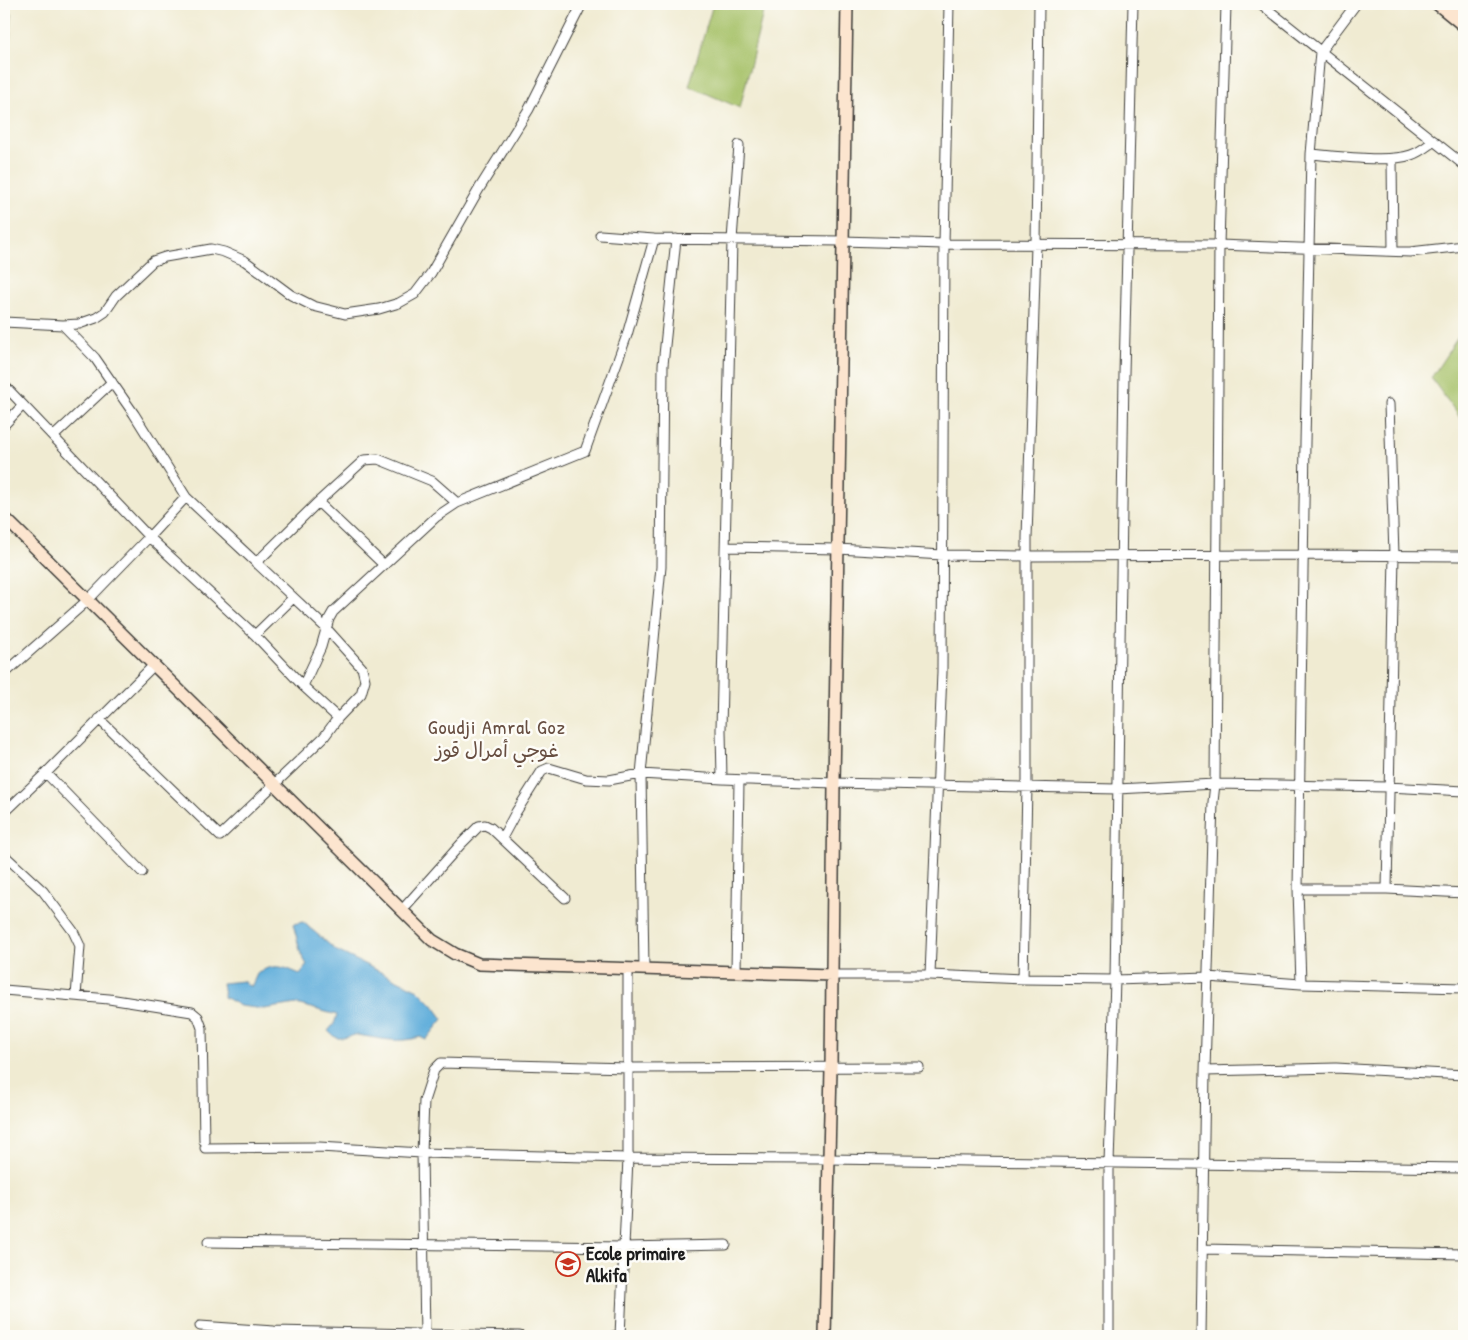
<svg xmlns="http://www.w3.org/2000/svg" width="1468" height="1340" viewBox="0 0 1468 1340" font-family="'Patrick Hand','Playpen Sans Arabic',sans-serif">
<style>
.green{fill:#a6c167;stroke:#616e42}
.water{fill:#62afdb;stroke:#3f667c}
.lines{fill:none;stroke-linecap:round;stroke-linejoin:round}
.street-casing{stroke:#3c3b37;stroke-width:11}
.secondary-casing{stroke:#3c3b37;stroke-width:14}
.street{stroke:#fff;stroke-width:9}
.secondary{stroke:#fce5cf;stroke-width:11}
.labels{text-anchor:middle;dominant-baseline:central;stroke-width:5;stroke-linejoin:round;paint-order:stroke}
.poi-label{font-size:19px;font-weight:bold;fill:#1c1c1c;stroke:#fdfcf7;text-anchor:start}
.neighbourhood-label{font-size:20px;letter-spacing:1px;fill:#674e41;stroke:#fdfcf7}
</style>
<rect width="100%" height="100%" fill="#fdfcf7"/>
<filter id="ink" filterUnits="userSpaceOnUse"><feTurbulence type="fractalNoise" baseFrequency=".02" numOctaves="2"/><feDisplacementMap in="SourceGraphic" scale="10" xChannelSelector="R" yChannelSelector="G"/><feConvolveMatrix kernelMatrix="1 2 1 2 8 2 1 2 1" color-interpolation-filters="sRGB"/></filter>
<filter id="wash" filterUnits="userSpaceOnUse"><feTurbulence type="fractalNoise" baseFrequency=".0096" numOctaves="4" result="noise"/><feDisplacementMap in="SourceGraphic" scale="20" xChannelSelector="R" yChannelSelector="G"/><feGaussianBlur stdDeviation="1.12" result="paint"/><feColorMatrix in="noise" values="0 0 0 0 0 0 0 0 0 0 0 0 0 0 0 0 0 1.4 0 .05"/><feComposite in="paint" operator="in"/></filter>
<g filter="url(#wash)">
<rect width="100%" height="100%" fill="#f0ebd2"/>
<!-- green -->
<path class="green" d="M713,4H765L740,108L689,86Z
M4,10L12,14L7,66L4,65Z
M1464,328V423L1431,378Z"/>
<!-- water -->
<path class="water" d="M303,922L337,951L418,990L432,1004L443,1019L426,1040L420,1037C398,1044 379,1038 357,1035C351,1035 345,1039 338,1038C334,1037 331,1034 328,1031L334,1024L337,1015L296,1004L264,1009L240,1006L224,997L222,983L243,981L251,987L258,972C277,963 283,967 300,974L307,965L301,954L293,924Z"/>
</g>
<g filter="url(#ink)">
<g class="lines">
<defs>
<path id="street" d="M1261,4L1464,165
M1311,154C1337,156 1388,163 1411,155C1420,152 1427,146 1434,141
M1392,159L1393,251
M600,235L654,239L842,241L944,244L1219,245L1410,252L1464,246
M4,322L63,325L79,324L96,318L105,312L116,296L153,261L165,257L211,249L224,252L245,261L291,295L313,306L345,314L379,309L399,303L415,294L431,273L479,189L529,109L582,4
M63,325L95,358L134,414L186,497L326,628L362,668L365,680L361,694L338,718
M4,385L149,537L88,600L4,674
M4,425L23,405
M54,436L112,382
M318,502L364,460L378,459L432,481L457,503
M726,547L838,549L943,555L1027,556L1303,555L1464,556
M256,563L318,502L384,565
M255,635L293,598
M303,686L321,647L329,619L333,612L436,517L457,503L585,451L627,335L654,239
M99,719L220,836L324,737L338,718L303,686L255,635L149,537L186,497
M46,773L142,872
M722,779L721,730L732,240L739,145
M4,813L46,773L154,665
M502,838L516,812L542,771L549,768L586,779L609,780L641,774L722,779L834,783L1117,789L1215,784L1388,787L1464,791
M4,855L43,891L73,931L80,946L76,996
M1298,889H1387L1464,893
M1387,889L1394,555L1389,404
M402,910L461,844L479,826L485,825L491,828L565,898
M644,969L641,774L661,567L663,365L676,239
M736,972L739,780
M832,975H930L1023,979L1115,980L1208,977L1301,984L1464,988
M930,975L942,672L944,244L949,4
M1023,979L1027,786V538L1036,245L1039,4
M1301,984L1298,889L1305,443L1311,154L1320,52L1356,4
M4,990L109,999L192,1012L198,1017L202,1028L204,1141
M1205,1071L1336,1068L1464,1075
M205,1148L319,1147L422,1153L628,1158L828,1159L1464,1168
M208,1242L624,1247L726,1245
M1203,1249L1464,1254
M200,1326L274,1331L520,1336
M425,1336L422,1153L424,1101L434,1070L441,1063L628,1068L919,1067
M613,1336H631
M620,1336L628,1158V969
M1109,1336V1163L1115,980L1124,374L1133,4
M1201,1336L1205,1071L1213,802L1215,784L1219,245L1226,4"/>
<path id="secondary" d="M1437,4L1464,26
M1452,4L1464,14
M4,517L432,940L455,954L479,964L832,975
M825,1336L831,1068L834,783L847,4"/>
</defs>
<!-- street casing -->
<use href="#street" class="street-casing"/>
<!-- secondary casing -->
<use href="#secondary" class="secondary-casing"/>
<!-- street -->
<use href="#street" class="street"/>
<!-- secondary -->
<use href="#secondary" class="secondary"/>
</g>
</g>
<!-- icons -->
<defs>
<symbol id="school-ring" viewBox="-11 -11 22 22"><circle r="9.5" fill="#fdfcf7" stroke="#c8321e" stroke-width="1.5"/><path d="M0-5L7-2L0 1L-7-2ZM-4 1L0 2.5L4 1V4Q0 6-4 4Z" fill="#c8321e"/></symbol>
</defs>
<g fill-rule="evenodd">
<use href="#school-ring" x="554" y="1250" width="28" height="28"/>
</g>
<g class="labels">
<!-- poi labels -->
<g class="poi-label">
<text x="586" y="1253">Ecole primaire<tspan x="586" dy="22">Alkifa</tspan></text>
</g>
<!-- neighbourhood labels -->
<g class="neighbourhood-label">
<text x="497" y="726">Goudji Amral Goz<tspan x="497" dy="23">غوجي أمرال قوز</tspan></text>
</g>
</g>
<!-- margin -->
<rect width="1468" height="1340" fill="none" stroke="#fdfcf7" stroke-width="20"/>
</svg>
